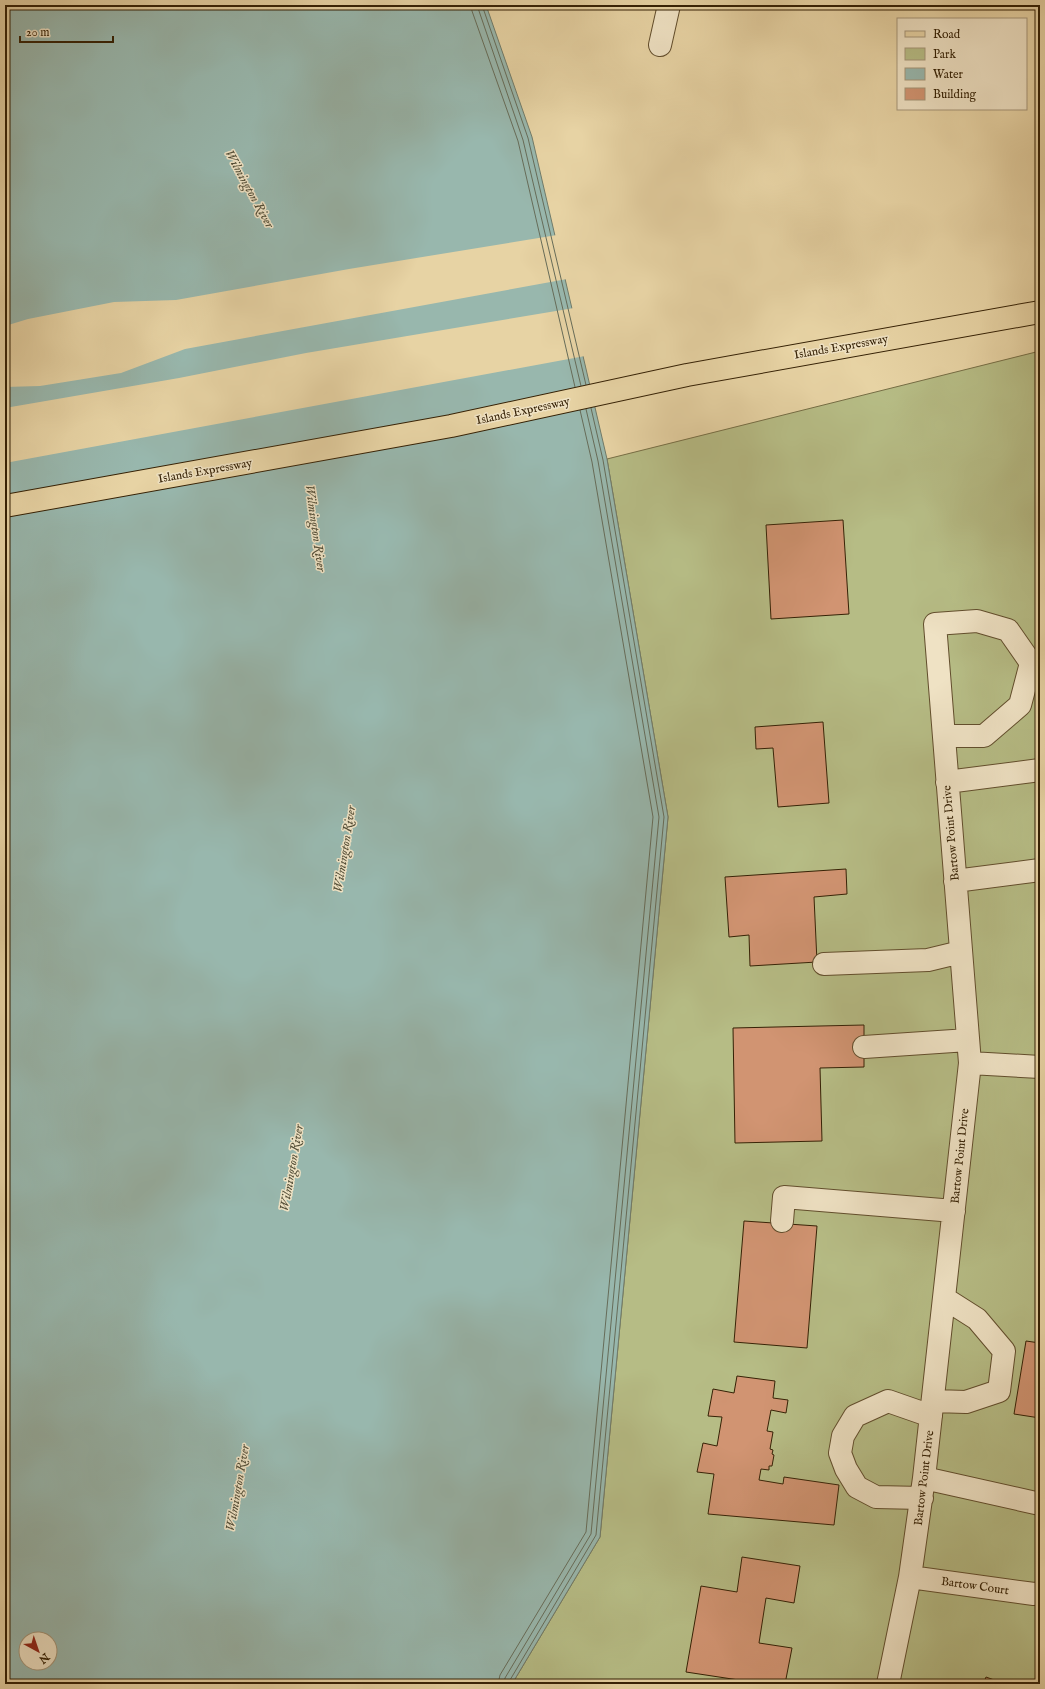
<svg xmlns="http://www.w3.org/2000/svg" width="1045" height="1689" viewBox="0 0 1045 1689" font-family="'IM FELL English',serif">
<style>
.green{fill:#b6bc85;stroke:#766e45}
.water{fill:#98b7ad;stroke:#707b6a;fill-rule:evenodd}
.pier{fill:#e7d3a4}
.lines{fill:none;stroke-linecap:round;stroke-linejoin:round}
.shore{stroke:#666c59;stroke-width:1}
.building{fill:#d19472;stroke:#352105}
.minor-casing{stroke:#624e2d;stroke-width:24}
.major-casing{stroke:#352105;stroke-width:24}
.minor{stroke:#efe2c4;stroke-width:22}
.major{stroke:#e7d3a4;stroke-width:22}
.labels{text-anchor:middle;dominant-baseline:central;stroke-width:3;stroke-linejoin:round;paint-order:stroke}
.street-label{font-size:12px;fill:#352105;stroke:#efe2c4}
.water-label{font-size:13px;font-style:italic;fill:#534e37;stroke:#efe2c4}
</style>
<rect width="100%" height="100%" fill="#e7d3a4"/>
<filter id="stains"><feTurbulence type="fractalNoise" baseFrequency=".005" numOctaves="4"/><feColorMatrix values="0 0 0 0 .2 0 0 0 0 .09 0 0 0 0 .02 0 0 0 .5 -.17"/></filter>
<radialGradient id="worn" r=".72"><stop offset=".6" stop-color="#630" stop-opacity="0"/><stop offset="1" stop-color="#630" stop-opacity=".3"/></radialGradient>
<!-- green -->
<path class="green" d="M1040,351V1684H512L600,1537L668,817L607,459Z"/>
<!-- water -->
<path class="water" d="M5,5H486L532,137L607,459L668,817L600,1537L512,1684H5ZM26,1639H50V1663H26Z"/>
<!-- pier -->
<path class="pier" d="M557,235L567,279L185,349L121,373L40,386L5,387V326L28,319L114,302L176,300L349,269Z
M574,308L585,356L5,463V408L179,378L306,353Z"/>
<g class="lines">
<!-- shore -->
<path class="shore" d="M471,5L472,11L518,141L575,387
M477,5L523,140L581,386
M482,5L528,138L586,385
M498,1684L500,1675L586,1532L653,817L592,462L580,410
M504,1684L505,1678L591,1534L659,817L598,461L586,409
M509,1684L510,1680L596,1535L664,817L603,460L591,408"/>
</g>
<!-- building -->
<path class="building" d="M843,520L849,614L771,619L766,525Z
M823,722L829,803L778,807L773,748L756,749L755,727Z
M846,869L847,894L814,897L817,962L750,966L749,935L729,937L725,877Z
M864,1025V1067L820,1068L822,1141L735,1143L733,1028Z
M744,1221L817,1226L807,1348L734,1342Z
M1026,1341L1040,1343V1418L1014,1414Z
M737,1376L775,1381L773,1398L788,1400L786,1413L771,1410L767,1431L773,1432L770,1449L773,1450L772,1454L774,1455L772,1466H769V1470L761,1469L759,1480L783,1484L784,1477L839,1485L834,1525L708,1514L714,1474L697,1472L703,1443L717,1446L722,1417L708,1416L713,1389L734,1393Z
M742,1557L800,1566L794,1603L766,1598L759,1643L792,1648L785,1684H765L686,1672L701,1586L737,1592Z
M986,1677L1005,1684H983Z"/>
<g class="lines">
<defs>
<path id="minor" d="M660,45L669,5
M947,782L1040,770
M955,881L1040,870
M824,964L928,960L961,952
M864,1047L968,1040
M970,1063L1040,1067
M782,1221L784,1197L954,1211
M933,1401L966,1402L999,1391L1004,1351L977,1319L944,1298
M924,1478L1040,1504
M922,1498L876,1497L857,1487L846,1469L840,1453L843,1436L855,1416L888,1401L931,1416
M910,1577L1034,1594L1040,1593
M888,1684L910,1577L924,1478L970,1063L935,624L977,621L1008,630L1031,663L1020,705L984,736H944"/>
<path id="major" d="M5,506L451,426L687,375L1040,312"/>
</defs>
<!-- minor casing -->
<use href="#minor" class="minor-casing"/>
<!-- major casing -->
<use href="#major" class="major-casing"/>
<!-- minor -->
<use href="#minor" class="minor"/>
<!-- major -->
<use href="#major" class="major"/>
</g>
<g class="labels">
<!-- street labels -->
<g class="street-label">
<text transform="translate(841 347) rotate(-10)">Islands Expressway</text>
<text transform="translate(523 411) rotate(-12)">Islands Expressway</text>
<text transform="translate(205 471) rotate(-10)">Islands Expressway</text>
<text transform="translate(951 833) rotate(-95)">Bartow Point Drive</text>
<text transform="translate(960 1156) rotate(-84)">Bartow Point Drive</text>
<text transform="translate(924 1478) rotate(-83)">Bartow Point Drive</text>
<text transform="translate(975 1586) rotate(8)">Bartow Court</text>
</g>
<!-- water labels -->
<g class="water-label">
<text transform="translate(249 189) rotate(61)">Wilmington River</text>
<text transform="translate(315 528) rotate(82)">Wilmington River</text>
<text transform="translate(345 849) rotate(-81)">Wilmington River</text>
<text transform="translate(292 1168) rotate(-80)">Wilmington River</text>
<text transform="translate(238 1488) rotate(-80)">Wilmington River</text>
</g>
</g>
<!-- margin -->
<rect width="1045" height="1689" fill="none" stroke="#e7d3a4" stroke-width="20"/>
<rect x="6" y="6" width="1033" height="1677" fill="none" stroke="#352105" stroke-width="2"/>
<rect x="10" y="10" width="1025" height="1669" fill="none" stroke="#352105"/>
<!-- legend -->
<rect x="897" y="18" width="130" height="92" fill="#efe2c4" stroke="#a59578"/>
<rect x="905" y="31" width="20" height="6" fill="#e7d3a4" stroke="#a59578"/>
<text x="933" y="38" font-size="12" fill="#352105">Road</text>
<rect x="905" y="48" width="20" height="12" fill="#b6bc85" stroke="#a59578"/>
<text x="933" y="58" font-size="12" fill="#352105">Park</text>
<rect x="905" y="68" width="20" height="12" fill="#98b7ad" stroke="#a59578"/>
<text x="933" y="78" font-size="12" fill="#352105">Water</text>
<rect x="905" y="88" width="20" height="12" fill="#d19472" stroke="#a59578"/>
<text x="933" y="98" font-size="12" fill="#352105">Building</text>
<!-- north arrow -->
<g transform="translate(38 1651) rotate(140)"><circle r="19" fill="#efe2c4" stroke="#a59578"/>
<path d="M0-3L7 15L0 10L-7 15Z" fill="#8f2418"/>
<text y="-6" font-size="11" font-weight="bold" text-anchor="middle" fill="#352105">N</text>
</g>
<!-- scale -->
<path d="M20 36v6h93v-6" fill="none" stroke="#352105" stroke-width="2"/>
<text x="26" y="36" font-size="12" fill="#352105" stroke="#efe2c4" stroke-width="3" paint-order="stroke">20 m</text>
<rect width="100%" height="100%" filter="url(#stains)"/>
<rect width="100%" height="100%" fill="url(#worn)"/>
</svg>
